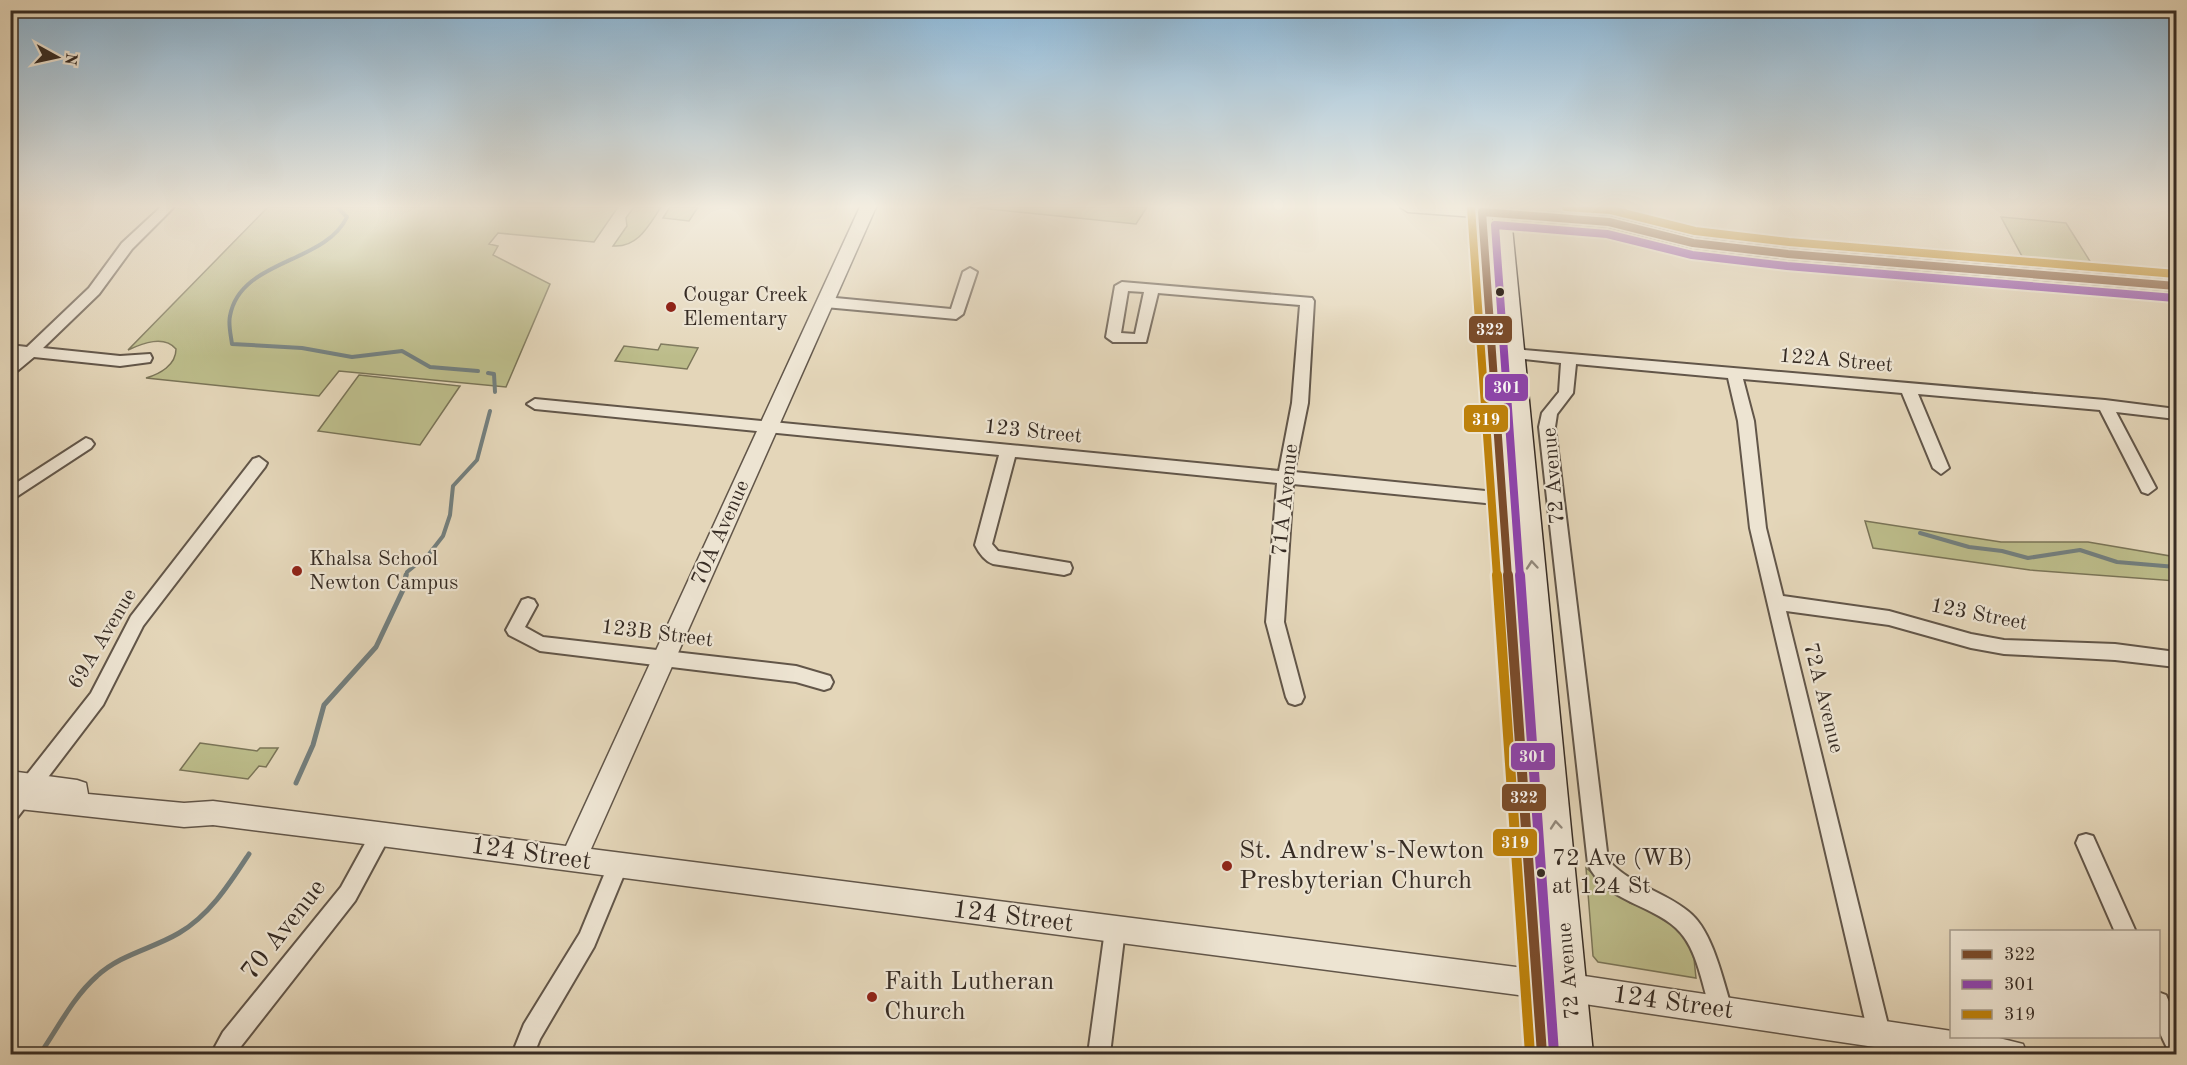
<svg xmlns="http://www.w3.org/2000/svg" width="2187" height="1065" viewBox="0 0 2187 1065" font-family="'Old Standard TT',serif">
<style>
.green{fill:#bcbc8a;stroke:#7a7457;stroke-width:1.5}
.lines{fill:none;stroke-linecap:round;stroke-linejoin:round}
.stream-far1{stroke:#737f7e;stroke-width:4}
.stream{stroke:#737f7e;stroke-width:5}
.minor-casing{stroke:#625649;stroke-width:4}
.tertiary-casing{stroke:#625649;stroke-width:3}
.secondary-casing{stroke:#372c24;stroke-width:3}
.minor{fill:#ede4d2;fill-rule:evenodd}
.tertiary{fill:#ede4d2;fill-rule:evenodd}
.secondary{fill:#ede4d2;fill-rule:evenodd}
.bus-1-far1-casing{stroke:#ede4d2;stroke-width:12}
.bus-1-casing{stroke:#ede4d2;stroke-width:15}
.bus-2-far1-casing{stroke:#ede4d2;stroke-width:12}
.bus-2-casing{stroke:#ede4d2;stroke-width:15}
.bus-3-far1-casing{stroke:#ede4d2;stroke-width:12}
.bus-3-casing{stroke:#ede4d2;stroke-width:15}
.bus-1-far1{stroke:#7a4b2a;stroke-width:8}
.bus-1{stroke:#7a4b2a;stroke-width:10}
.bus-2-far1{stroke:#8e44ad;stroke-width:8}
.bus-2{stroke:#8e44ad;stroke-width:10}
.bus-3-far1{stroke:#bd810b;stroke-width:8}
.bus-3{stroke:#bd810b;stroke-width:10}
.oneway{stroke:#92887b}
.bus-dot{fill:#372c24;stroke:#ede4d2;stroke-width:2}
.poi-dot{fill:#8f2418;stroke:#ede4d2;stroke-width:2}
.labels{text-anchor:middle;dominant-baseline:central;stroke-width:4.5;stroke-linejoin:round;paint-order:stroke}
.poi-label{font-size:21px;fill:#372c24;stroke:#ede4d2;text-anchor:start}
.street-label{font-size:21px;fill:#372c24;stroke:#ede4d2}
.near-bus-label{font-size:24px;fill:#372c24;stroke:#ede4d2;text-anchor:start}
.near-poi-label{font-size:26px;fill:#372c24;stroke:#ede4d2;text-anchor:start}
.near-street-label{font-size:26px;fill:#372c24;stroke:#ede4d2}
.line-badge{stroke:#ede4d2;stroke-width:2}
.badge-label{font-size:16px;text-anchor:middle;font-weight:bold;fill:#fff}
</style>
<rect width="100%" height="100%" fill="#e4d6b9"/>
<filter id="stains"><feTurbulence type="fractalNoise" baseFrequency=".00333" numOctaves="4"/><feColorMatrix values="0 0 0 0 .2 0 0 0 0 .09 0 0 0 0 .02 0 0 0 .5 -.17"/></filter>
<radialGradient id="worn" r=".72"><stop offset=".6" stop-color="#630" stop-opacity="0"/><stop offset="1" stop-color="#630" stop-opacity=".3"/></radialGradient>
<!-- green -->
<path class="green" d="M268,207H618L594,242L498,233L489,244L498,246L493,255L550,284L506,387L339,371L319,396L146,378C160,374 176,365 176,349C164,335 143,343 128,350Z
M634,207H661C649,225 638,248 613,246L627,226L626,218Z
M670,207H698L689,221L663,218Z
M970,207H1147L1136,224Z
M2001,217L2066,223L2093,266L2024,260Z
M661,344L698,348L687,369L615,361L624,346L658,350Z
M359,375L460,386L420,445L318,431Z
M1865,521L2001,542H2088L2176,557V581L2030,570L1873,548Z
M200,743L257,751L260,748H278L266,767L259,766L248,779L180,770Z
M1586,868L1630,903L1669,917L1686,938L1694,959L1696,978L1598,962L1593,956Z"/>
<g class="lines">
<!-- stream-far1 -->
<path class="stream-far1" d="M337,207L347,217C325,264 240,259 230,316C228,324 231,336 232,344L302,348L352,357L402,351L430,367L478,371
M488,373L494,374L495,392
M1920,533L1969,547L2002,551L2028,558L2080,550L2117,562L2176,567
M406,577L407,572L429,554L443,536L450,515L453,486L477,460L490,411"/>
<!-- stream -->
<path class="stream" d="M296,783L313,745L324,705L376,647L403,590L406,575
M40,1054C58,1028 73,997 97,976C121,954 152,949 179,933C210,915 230,883 249,854"/>
<defs>
<path id="minor" d="M161,207H174L132,249L99,294L43,348L120,356L150,354L152,358L150,362L120,366L34,357L10,377V363L18,356L10,355V345L27,347L89,288L122,243Z
M970,268L977,272L963,314L956,319L825,307L818,302L825,297L951,309L963,272Z
M1122,282L1312,298L1314,301L1308,403L1294,472L1526,495L1534,501L1526,507L1293,484L1284,622L1304,697L1301,703L1295,705L1289,703L1286,697L1266,622L1277,483L1015,457L992,544L998,551L1070,563L1072,568L1070,573L1064,575L993,564C985,561 979,553 975,545L999,455L535,409L527,404L535,399L1279,471L1292,403L1300,305L1158,293L1146,342H1113L1106,337L1115,286ZM1128,291L1144,292L1135,334L1121,333Z
M1502,348L2105,400L2176,409V419L2116,412L2156,488L2148,494L2142,492L2100,410L1918,394L1949,468L1941,474L1933,468L1902,393L1743,379L1754,421L1766,528L1783,596L1889,611L1971,634L2004,640L2115,644L2176,652V667L2115,660L2004,654L1971,648L1889,625L1786,611L1890,1033L1887,1041L1879,1044L1871,1041L1868,1033L1750,528L1738,421L1728,378L1576,364L1573,393L1557,414L1555,427L1608,860C1630,885 1664,891 1689,912C1713,931 1723,981 1732,1009L1729,1017L1721,1020L1713,1017C1702,989 1699,949 1676,928C1650,904 1603,900 1588,864L1539,427L1542,413L1559,392L1561,363L1497,356L1495,353L1497,350Z
M86,438L91,440L94,444L91,448L10,501V487Z
M259,457L267,463L265,467L143,626L103,705L17,818L10,821V796L91,693L131,616L253,459Z
M528,598L534,600L537,605L525,627L543,637L796,666L830,676L833,682L830,688L824,690L796,682L540,651L509,635L506,630L522,600Z
M381,825L388,827L391,834L355,901L235,1054H211L223,1032L341,887L374,827Z
M2086,834L2093,836L2136,932H2115L2076,843L2079,836Z
M618,855L625,858L628,865L594,947L540,1039L534,1054H512L524,1024L580,933L611,858Z
M1115,920L1122,923L1125,930L1110,1054H1088L1105,930L1108,923Z
M2158,992L2166,995L2176,1018V1053L2168,1050L2158,1029Z"/>
<path id="tertiary" d="M860,207H876L591,849L1571,974L1952,1031V1036H1991L2023,1044L2027,1054H1922L1571,1002L381,846L213,825L184,827L10,808V771L77,780L86,783L88,794L184,803L213,801L566,846Z
M1400,207H1469L1609,217L1693,238L1788,249L2176,280V292L1788,259L1693,248L1609,227L1408,212Z"/>
<path id="secondary" d="M1473,207H1491L1558,1054H1526Z
M1492,207H1510L1593,1054H1561Z"/>
</defs>
<!-- minor casing -->
<use href="#minor" class="minor-casing"/>
<!-- tertiary casing -->
<use href="#tertiary" class="tertiary-casing"/>
<!-- secondary casing -->
<use href="#secondary" class="secondary-casing"/>
<!-- minor -->
<use href="#minor" class="minor"/>
<!-- tertiary -->
<use href="#tertiary" class="tertiary"/>
<!-- secondary -->
<use href="#secondary" class="secondary"/>
<defs>
<path id="bus-1-far1" d="M1508,577L1482,212L1609,222L1693,243L1788,254L2176,286"/>
<path id="bus-1" d="M1508,575L1542,1054"/>
<path id="bus-2-far1" d="M1520,577L1495,225L1607,234L1692,255L1787,266L2175,298"/>
<path id="bus-2" d="M1520,575L1554,1053"/>
<path id="bus-3-far1" d="M1471,207L1497,577
M1566,207L1611,210L1695,231L1789,242L2176,274"/>
<path id="bus-3" d="M1497,575L1530,1054"/>
</defs>
<!-- bus-1-far1 casing -->
<use href="#bus-1-far1" class="bus-1-far1-casing"/>
<!-- bus-1 casing -->
<use href="#bus-1" class="bus-1-casing"/>
<!-- bus-2-far1 casing -->
<use href="#bus-2-far1" class="bus-2-far1-casing"/>
<!-- bus-2 casing -->
<use href="#bus-2" class="bus-2-casing"/>
<!-- bus-3-far1 casing -->
<use href="#bus-3-far1" class="bus-3-far1-casing"/>
<!-- bus-3 casing -->
<use href="#bus-3" class="bus-3-casing"/>
<!-- bus-1-far1 -->
<use href="#bus-1-far1" class="bus-1-far1"/>
<!-- bus-1 -->
<use href="#bus-1" class="bus-1"/>
<!-- bus-2-far1 -->
<use href="#bus-2-far1" class="bus-2-far1"/>
<!-- bus-2 -->
<use href="#bus-2" class="bus-2"/>
<!-- bus-3-far1 -->
<use href="#bus-3-far1" class="bus-3-far1"/>
<!-- bus-3 -->
<use href="#bus-3" class="bus-3"/>
</g>
<!-- one-way arrows -->
<defs><path id="oneway-chevron" d="M-2-3.5L2.5 0L-2 3.5" fill="none" stroke-width="1.6" stroke-linecap="round" stroke-linejoin="round" transform="scale(1.5)"/></defs>
<g class="oneway">
<use href="#oneway-chevron" transform="translate(1532 565) rotate(-95)"/>
<use href="#oneway-chevron" transform="translate(1556 825) rotate(-95)"/>
</g>
<!-- sky -->
<linearGradient id="sky" x2="0" y2="1"><stop stop-color="#89b5d6"/><stop offset="0.58" stop-color="#f3ede0"/><stop offset="1" stop-color="#f3ede0" stop-opacity="0"/></linearGradient>
<rect width="2187" height="356" fill="url(#sky)"/>
<!-- markers -->
<g class="bus-dot">
<circle cx="1500" cy="292" r="5"/>
<circle cx="1541" cy="873" r="5"/>
</g>
<g class="poi-dot">
<circle cx="671" cy="307" r="6"/>
<circle cx="297" cy="571" r="6"/>
<circle cx="1227" cy="866" r="6"/>
<circle cx="872" cy="997" r="6"/>
</g>
<g class="labels">
<!-- poi labels -->
<g class="poi-label">
<text x="683" y="295">Cougar Creek<tspan x="683" dy="24">Elementary</tspan></text>
<text x="309" y="559">Khalsa School<tspan x="309" dy="24">Newton Campus</tspan></text>
</g>
<!-- street labels -->
<g class="street-label">
<text transform="translate(1836 361) rotate(5)">122A Street</text>
<text transform="translate(1033 432) rotate(6)">123 Street</text>
<text transform="translate(1554 476) rotate(-95)">72 Avenue</text>
<text transform="translate(1286 500) rotate(-84)">71A Avenue</text>
<text transform="translate(721 533) rotate(-66)">70A Avenue</text>
<text transform="translate(1979 615) rotate(11)">123 Street</text>
<text transform="translate(657 634) rotate(7)">123B Street</text>
<text transform="translate(103 639) rotate(-59)">69A Avenue</text>
<text transform="translate(1823 698) rotate(76)">72A Avenue</text>
<text transform="translate(1569 971) rotate(-95)">72 Avenue</text>
</g>
<!-- near-bus labels -->
<g class="near-bus-label">
<text x="1552" y="859">72 Ave (WB)<tspan x="1552" dy="28">at 124 St</tspan></text>
</g>
<!-- near-poi labels -->
<g class="near-poi-label">
<text x="1239" y="851">St. Andrew's-Newton<tspan x="1239" dy="30">Presbyterian Church</tspan></text>
<text x="884" y="982">Faith Lutheran<tspan x="884" dy="30">Church</tspan></text>
</g>
<!-- near-street labels -->
<g class="near-street-label">
<text transform="translate(531 854) rotate(8)">124 Street</text>
<text transform="translate(1013 917) rotate(7)">124 Street</text>
<text transform="translate(284 930) rotate(-52)">70 Avenue</text>
<text transform="translate(1673 1003) rotate(8)">124 Street</text>
</g>
</g>
<g class="line-badge">
<rect x="1468" y="315" width="45" height="29" rx="6" fill="#7a4b2a"/>
<rect x="1484" y="373" width="45" height="29" rx="6" fill="#8e44ad"/>
<rect x="1463" y="404" width="46" height="29" rx="6" fill="#bd810b"/>
<rect x="1510" y="742" width="46" height="29" rx="6" fill="#8e44ad"/>
<rect x="1501" y="783" width="46" height="29" rx="6" fill="#7a4b2a"/>
<rect x="1492" y="828" width="46" height="29" rx="6" fill="#bd810b"/>
</g>
<g class="badge-label">
<text x="1490" y="335">322</text>
<text x="1507" y="393">301</text>
<text x="1486" y="425">319</text>
<text x="1533" y="762">301</text>
<text x="1524" y="803">322</text>
<text x="1515" y="848">319</text>
</g>
<!-- margin -->
<rect width="2187" height="1065" fill="none" stroke="#e4d6b9" stroke-width="36"/>
<rect x="12" y="12" width="2163" height="1041" fill="none" stroke="#372c24" stroke-width="3"/>
<rect x="18" y="18" width="2151" height="1029" fill="none" stroke="#372c24" stroke-width="1.5"/>
<!-- legend -->
<rect x="1950" y="930" width="210" height="108" fill="#ede4d2" stroke="#a49a8c" stroke-width="1.5"/>
<rect x="1962" y="950" width="30" height="9" fill="#7a4b2a" stroke="#a49a8c" stroke-width="1.5"/>
<text x="2004" y="960" font-size="18" fill="#372c24">322</text>
<rect x="1962" y="980" width="30" height="9" fill="#8e44ad" stroke="#a49a8c" stroke-width="1.5"/>
<text x="2004" y="990" font-size="18" fill="#372c24">301</text>
<rect x="1962" y="1010" width="30" height="9" fill="#bd810b" stroke="#a49a8c" stroke-width="1.5"/>
<text x="2004" y="1020" font-size="18" fill="#372c24">319</text>
<!-- north arrow -->
<g transform="translate(57 57) rotate(98)" stroke="#ede4d2" stroke-width="4.5" paint-order="stroke">
<path d="M0-4.5L10 22L0 15L-10 22Z" fill="#372c24"/>
<text y="-9" font-size="16" font-weight="bold" text-anchor="middle" fill="#372c24">N</text>
</g>
<rect width="100%" height="100%" filter="url(#stains)"/>
<rect width="100%" height="100%" fill="url(#worn)"/>
</svg>
